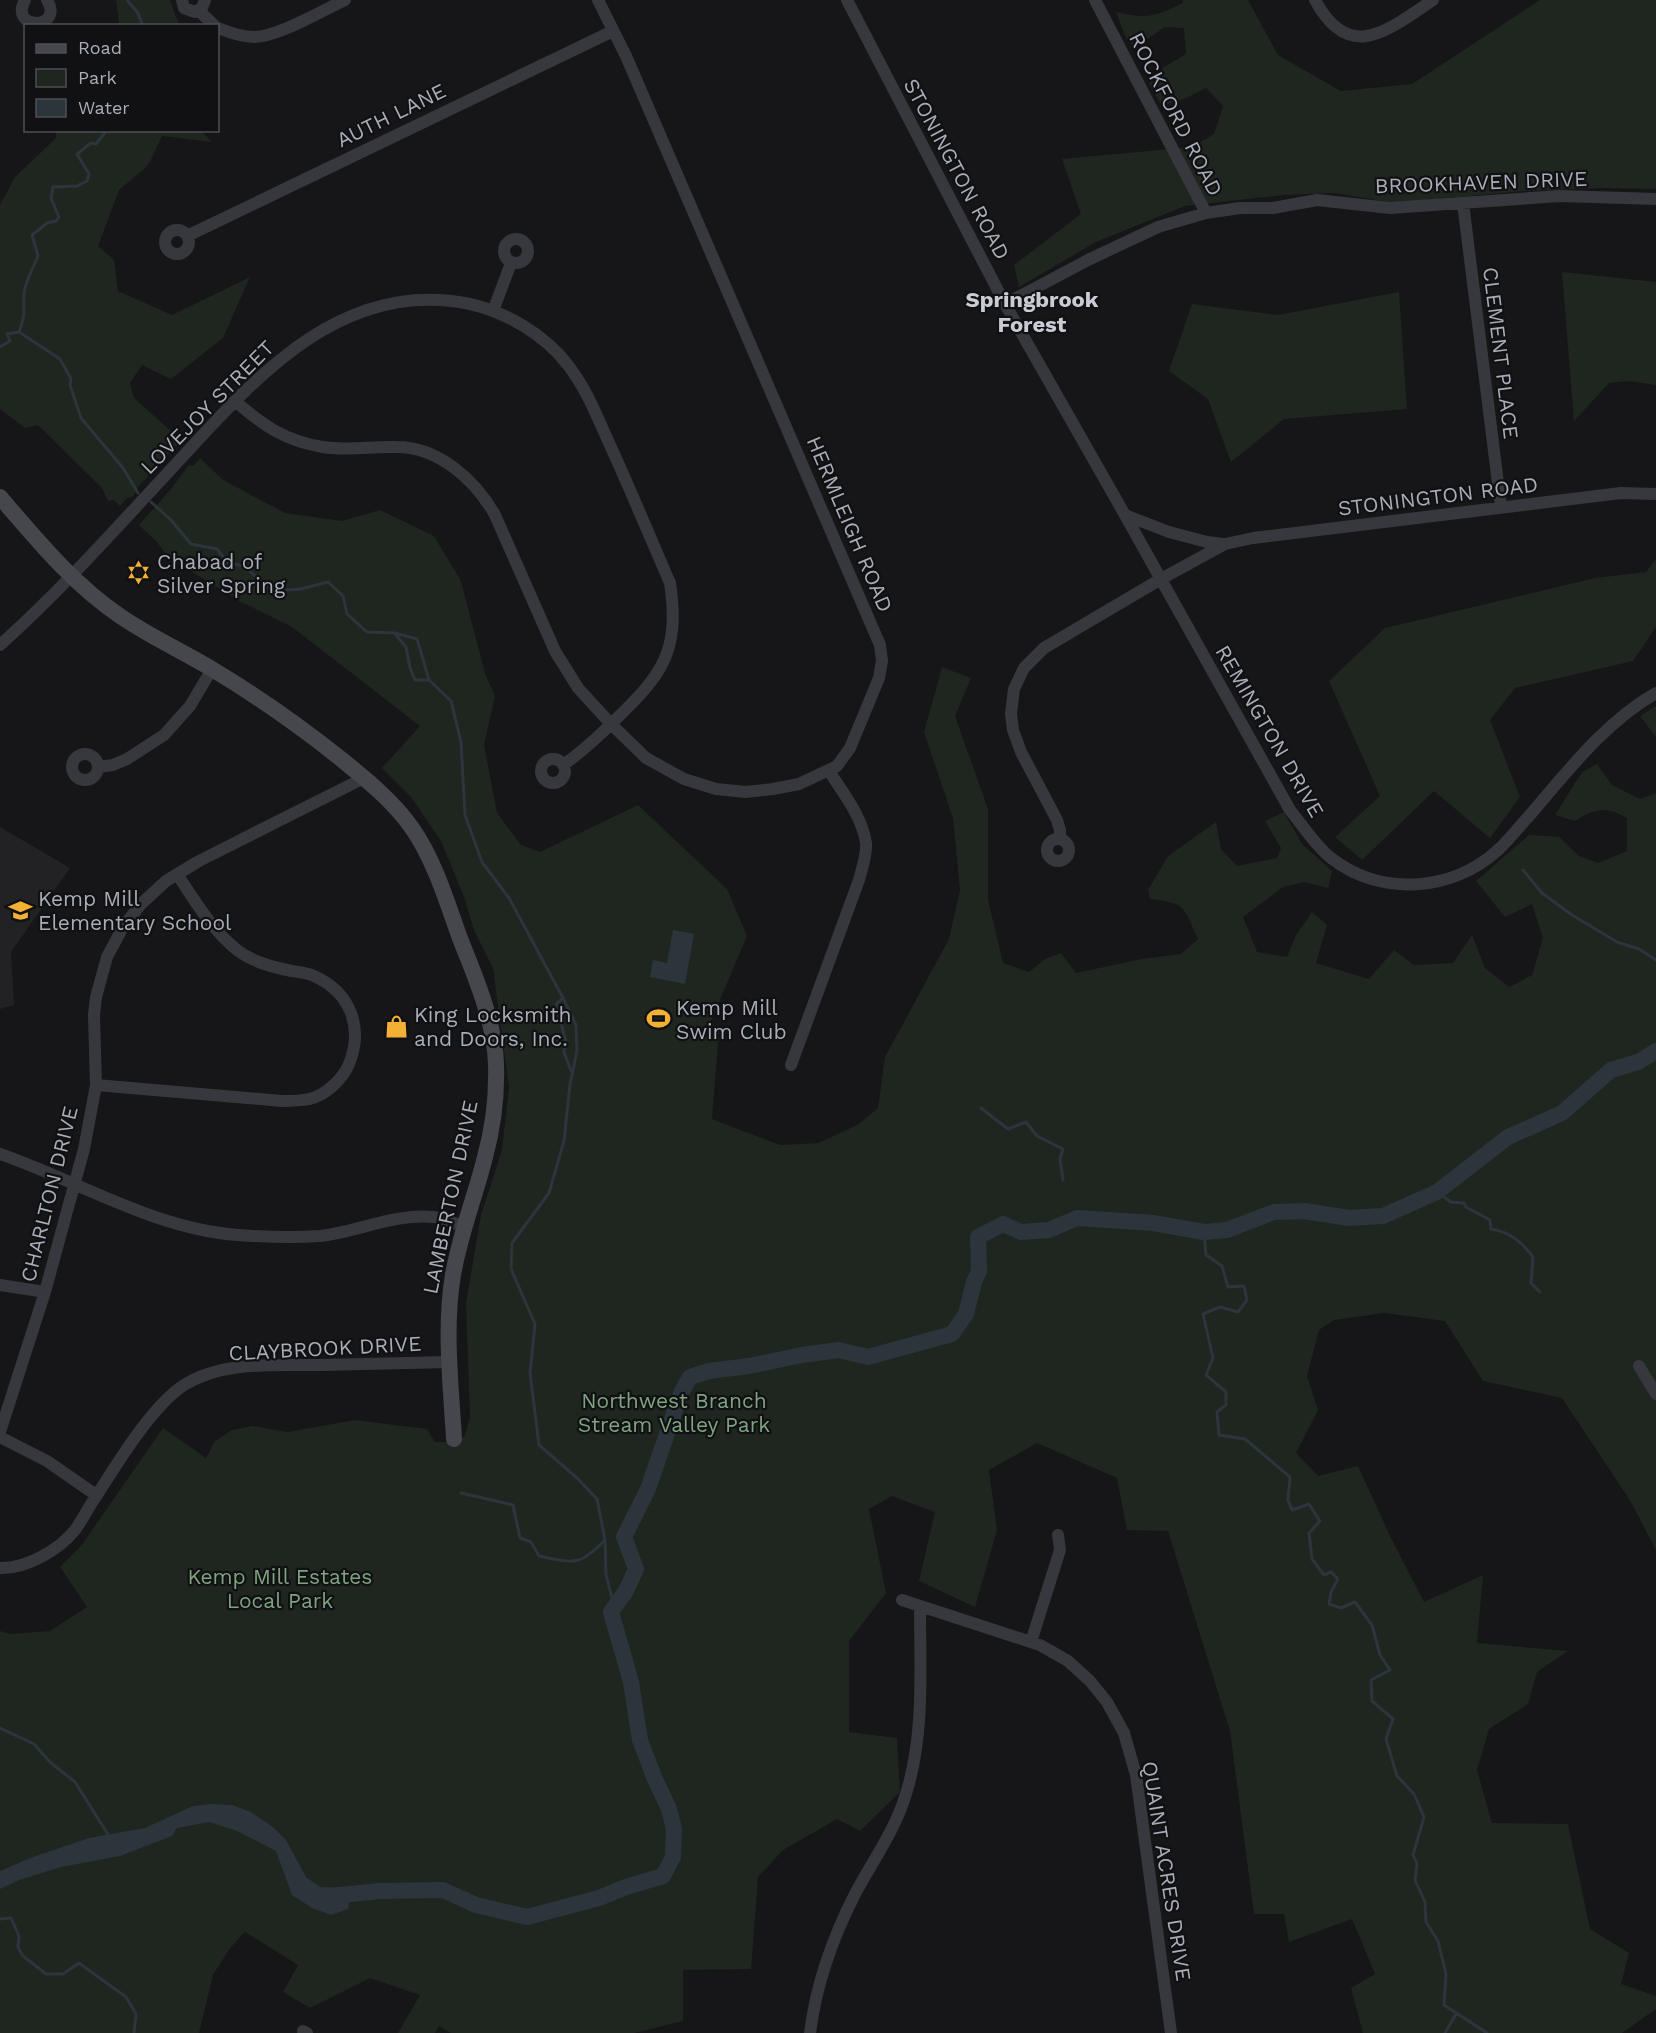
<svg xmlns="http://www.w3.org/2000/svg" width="1656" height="2033" viewBox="0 0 1656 2033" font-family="'Work Sans',sans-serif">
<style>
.built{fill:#222225}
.green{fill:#1e261f}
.water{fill:#2c353c}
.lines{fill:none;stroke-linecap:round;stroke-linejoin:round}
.stream{stroke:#2c353c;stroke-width:3}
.river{stroke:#2c353c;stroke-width:16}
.street{stroke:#37383d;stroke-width:12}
.secondary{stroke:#45474d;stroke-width:16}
.labels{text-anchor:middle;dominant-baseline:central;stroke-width:4.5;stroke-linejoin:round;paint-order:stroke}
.street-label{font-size:21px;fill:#a8adb8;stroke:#111113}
.poi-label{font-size:21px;fill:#a8adb8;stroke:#111113;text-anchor:start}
.park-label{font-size:21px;fill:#7fa381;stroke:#111113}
.neighbourhood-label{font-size:22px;font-weight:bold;fill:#c9ccd4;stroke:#111113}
</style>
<rect width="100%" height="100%" fill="#161618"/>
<!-- built -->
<path class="built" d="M0,827L70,868L11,952L14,1005L0,1009Z"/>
<!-- green -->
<path class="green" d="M116,0H170L179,25H117L119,22Z
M1183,0H1248L1278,55L1341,91L1412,84L1540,0H1656V189L1603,188L1522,191L1395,203L1334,193L1284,195L1185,206L1096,242L1019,287L1014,265L1081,214L1062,159L1192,147L1214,134L1223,106L1206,88L1184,99L1162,106L1149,84L1164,67L1186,54L1184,28L1165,27L1134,48L1126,38L1116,12C1146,19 1155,17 1183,3Z
M56,131H201L212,142L162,136L150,162L143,170L119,190L98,246L114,260L118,291L172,315L250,277L223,338L171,379L142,365L130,383L134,398L181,440L137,488L133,497L127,498L120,506L114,500L108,501L102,488L38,425L25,428L0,409V205L15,177L56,138Z
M1562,272L1656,282V385L1629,381L1609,383L1574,421Z
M1399,292L1407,409L1284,419L1231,462L1208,399L1169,371L1192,304L1278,315Z
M200,458L223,480L285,513L342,521L380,510L434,536L461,581L485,673L495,696L484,745L497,813L521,845L540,852L638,805L727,889L747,936L711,1021L719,1031L712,1119L780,1145L819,1143L859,1124L878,1108L885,1057L949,939L960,890L953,818L924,732L942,667L971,678L955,716L988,809V900L1003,963L1029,972L1045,959L1061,953L1076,973L1142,959L1181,954L1198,939C1183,907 1187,903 1150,899L1148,890L1168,856L1216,822L1221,849L1237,866L1277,858L1281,848L1265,821L1284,812L1302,844L1332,871L1328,888L1304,882L1283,887L1243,917L1257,952L1287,957L1296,935L1312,912L1327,925L1316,963L1369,979L1394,950L1414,965L1453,963L1472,935L1485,968L1509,987L1532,975L1543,938L1532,904L1505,917L1476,881L1529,835L1559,837L1579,856L1598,863L1627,851V818C1605,806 1596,808 1575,821L1555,815L1582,772L1597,764L1612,785L1640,799L1656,793V1550L1631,1502L1562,1398L1483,1381L1445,1321L1384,1313L1334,1320L1319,1330L1307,1376L1318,1410L1296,1453L1318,1476L1358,1466L1390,1536L1424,1602L1483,1575L1477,1643L1568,1651L1537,1672L1528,1704L1489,1729L1477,1770L1492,1823L1568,1824L1590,1929L1629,1953L1621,1984L1656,1996V2009L1622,2033H1363L1351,1988L1375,1974L1352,1919L1289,1942L1284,1914H1254L1230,1731L1168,1531L1127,1530L1117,1478L1037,1443L989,1470L997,1530L975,1607L919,1581L935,1512L892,1496L869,1509L886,1593L849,1641V1732L897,1738L900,1792L860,1831L837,1819L783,1850L758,1877L751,1969L683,1970V2021L634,2033H451L439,2026L435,2033H398L420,1995L370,1978L310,2008L283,1992L298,1965L245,1932L230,1948L213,1975L199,2033H0V1631L10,1634L50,1631L87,1607L60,1567L81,1546L163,1428L206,1458L215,1441L232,1430L252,1426L288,1432L355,1420L427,1429L435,1442H459L465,1435L470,1417L466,1303L481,1215L502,1150L509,1087L493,968L474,930L464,897L441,841L411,797L382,768L420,726L292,627L239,601L167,556L157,542L139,525L170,490L189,465L193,466Z
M1656,559V627L1633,661L1515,688L1490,720L1520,797L1490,838L1434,791L1362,860L1335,837L1380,796L1329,681L1385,628L1595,578L1646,572Z
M1656,706V737L1640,716Z"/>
<!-- water -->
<path class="water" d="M673,930L694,934L685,984L650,977L653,960L667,963Z
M212,1804L232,1805L251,1812L274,1828L286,1840L306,1877L320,1887L352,1888L348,1909L331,1915L312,1908L292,1895L276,1851L237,1831L209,1822L177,1828L172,1836L120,1856L61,1867L19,1880L0,1889V1871L33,1857L89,1838L145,1828L193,1806Z"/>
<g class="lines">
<!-- stream -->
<path class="stream" d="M127,0L138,13L143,26
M107,130L96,144L91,143L77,154L89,174L87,181L77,186L53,187L51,198L59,217L56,221L47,223L32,235L38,256C33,269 26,279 24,293C23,310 26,314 19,332L60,359L71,379L70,385L81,418L123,468L138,493
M0,347L10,341L7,334L19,332
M151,502L171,520L191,544L217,549L228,563L244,566L272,591L301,589L328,582L343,596L347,614L367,632L395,633L417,639L429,680L451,701L461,742L465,815L482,862L509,898L563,998L576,1025L577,1051L570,1084L564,1141L549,1193L512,1243L511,1269L535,1324L530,1373L539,1445L577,1478L597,1499L605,1540L606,1575L614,1606
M396,635L406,647L410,668L415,680H428
M1523,870L1542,893L1572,915L1617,942L1639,949L1656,960
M563,998L556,1004L566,1042L564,1052L571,1071
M981,1108L1008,1129L1026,1122L1037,1136L1063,1149L1060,1159L1063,1180
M1437,1192L1451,1202L1464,1203L1466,1207L1490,1220L1491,1229C1510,1232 1522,1242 1533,1257L1531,1283L1540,1292
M1204,1232L1206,1255L1222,1266L1228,1287L1244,1286L1247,1300L1238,1312L1220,1307L1203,1314L1213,1358L1206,1375L1226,1392V1405L1217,1412L1219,1435L1245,1439L1290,1477L1288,1500L1292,1510L1309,1504L1320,1521L1309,1533L1312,1559L1324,1575L1331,1572L1338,1579L1331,1592L1329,1604L1341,1608L1355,1602L1372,1625L1380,1655L1390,1670L1371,1680L1372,1701L1393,1719L1386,1739L1397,1776L1414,1794L1424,1817L1413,1855L1417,1864L1415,1880L1425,1902L1426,1922L1438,1941L1446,1974L1444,2005L1487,2033
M461,1493L513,1505L520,1538L531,1542L539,1556C574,1563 579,1567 605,1540
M0,1728L34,1744L50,1762L75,1782L109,1836
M0,1919L11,1918L19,1936L18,1947L22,1955L46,1974H63L79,1963L126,1997L136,2014L134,2033
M1445,2033L1456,2014"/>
<!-- river -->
<path class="river" d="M330,1896L380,1891L443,1890L476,1905L527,1917L599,1898L626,1887L663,1876L673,1857L674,1829L669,1809L654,1777L640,1740L631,1682L611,1612L626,1591L636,1569L624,1537L648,1489L681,1393L690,1377L709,1371L749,1366L802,1355L839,1350L868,1357L952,1334L966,1314L974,1282L979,1271L978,1237L1003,1224L1021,1232L1049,1230L1077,1218L1153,1223L1204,1232L1227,1230L1274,1212L1304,1211L1349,1218L1383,1216L1437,1192L1508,1137L1562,1113L1611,1070L1638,1062L1656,1051"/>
<!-- street -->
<path class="street" d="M25,0C8,31 65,30 47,0
M182,0L184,8L195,12L202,8L205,0
M847,0L1005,304L1125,515L1169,532L1207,542L1223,544
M1095,0L1206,213
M1315,0C1350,65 1389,29 1433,0
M199,11L215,26
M218,28C228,32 241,37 254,37C278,37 321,11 345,0
M1463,203L1501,507
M165 242a12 12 0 1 1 24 0a12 12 0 1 1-24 0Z
M187,236L613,31
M504 251a12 12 0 1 1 24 0a12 12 0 1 1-24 0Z
M1005,304L1088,260L1158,227L1206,213L1240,208H1273L1317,200L1390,208L1560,196L1656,199
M493,311L511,263
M235,401C264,426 285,441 323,447C347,451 373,446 397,447C439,447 476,481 495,515L555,651L578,688L611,724L646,758L684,779L716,789L746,792L773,789L799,784L837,766L850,748L879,678L882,661L880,645L626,56L598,0
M1125,515L1290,810C1303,826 1315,845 1331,858C1381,897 1452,892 1498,850C1509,840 1519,827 1529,816C1567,772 1605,722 1656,693
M0,645C58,593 110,535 162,479C245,390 334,276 470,304C506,312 545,335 567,364C587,389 597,417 610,445C631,491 650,537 670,583C680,651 663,674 615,720C599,736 582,752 563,765
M72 767a13 13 0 1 1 26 0a13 13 0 1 1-26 0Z
M541 771a12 12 0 1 1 24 0a12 12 0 1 1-24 0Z
M98,767L113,765L127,759L164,735L190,706L212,669
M1047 850a11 11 0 1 1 22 0a11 11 0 1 1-22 0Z
M1060,839V830L1057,820L1021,752L1013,730L1011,714L1014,689L1024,668L1044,648L1161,579L1225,544L1253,538L1621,493L1656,494
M791,1065L859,880C862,868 867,855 866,843C862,816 843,793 829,771
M96,1085L282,1101C291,1101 300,1101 309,1099C325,1096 343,1079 349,1064C364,1027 350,992 314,976C308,973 299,972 292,971C272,967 253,962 237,950C212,930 195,901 177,874
M0,1154C78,1181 154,1229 238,1235C265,1237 293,1238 320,1236C356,1232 397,1213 433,1217C443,1218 453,1223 463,1226
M0,1285L45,1292
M1639,1366L1656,1394
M0,1432L45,1292L84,1149L96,1085L94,1015L96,997L107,957L123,927L141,904L166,881L199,861L364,778
M0,1437L47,1461L96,1495
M0,1568C26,1569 59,1550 75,1530C83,1519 89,1506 97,1495C118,1462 152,1406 184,1385C224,1360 278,1366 322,1365C365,1364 407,1363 450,1362
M902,1600L1040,1645L1068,1661L1090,1681L1107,1702L1124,1733L1136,1775L1171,2033
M1031,1642L1060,1550L1058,1535
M303,2031L307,2033
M810,2033C816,1985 833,1937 855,1894C872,1862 894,1832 905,1797C925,1736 920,1670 920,1607"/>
<!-- secondary -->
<path class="secondary" d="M0,497C37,540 73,584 120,616C149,636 182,651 212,669C257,696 300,726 341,759C367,780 393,801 412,828C435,861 447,903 461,941C476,978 495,1024 496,1064C497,1094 493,1128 485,1157C475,1197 460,1234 453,1275C444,1328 451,1385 454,1439"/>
</g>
<!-- icons -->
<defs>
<symbol id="synagogue-bare" viewBox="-9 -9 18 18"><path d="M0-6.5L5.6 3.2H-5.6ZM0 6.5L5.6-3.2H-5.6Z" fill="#f2b134" stroke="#111113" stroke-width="2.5" paint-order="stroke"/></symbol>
<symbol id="school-bare" viewBox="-9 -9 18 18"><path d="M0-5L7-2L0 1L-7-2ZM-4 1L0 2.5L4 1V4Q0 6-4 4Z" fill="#f2b134" stroke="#111113" stroke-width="2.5" paint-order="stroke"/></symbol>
<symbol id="stadium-bare" viewBox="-9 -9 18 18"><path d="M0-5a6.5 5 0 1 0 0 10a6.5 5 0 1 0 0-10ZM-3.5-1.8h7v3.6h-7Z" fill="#f2b134" stroke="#111113" stroke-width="2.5" paint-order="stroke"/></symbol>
<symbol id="shop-bare" viewBox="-9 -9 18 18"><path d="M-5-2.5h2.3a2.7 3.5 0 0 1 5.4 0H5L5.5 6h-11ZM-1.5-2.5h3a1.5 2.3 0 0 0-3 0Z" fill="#f2b134" stroke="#111113" stroke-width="2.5" paint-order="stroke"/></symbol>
</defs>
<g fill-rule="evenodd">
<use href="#synagogue-bare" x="122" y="556" width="33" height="33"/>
<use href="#school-bare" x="4" y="894" width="33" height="33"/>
<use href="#stadium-bare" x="642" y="1002" width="33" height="33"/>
<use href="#shop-bare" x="380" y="1010" width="33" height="33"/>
</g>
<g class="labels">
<!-- street labels -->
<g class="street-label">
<text transform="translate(1176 114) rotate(63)">ROCKFORD ROAD</text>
<text transform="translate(391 115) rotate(-26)">AUTH LANE</text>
<text transform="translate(957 169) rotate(62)">STONINGTON ROAD</text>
<text transform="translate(1481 182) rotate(-2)">BROOKHAVEN DRIVE</text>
<text transform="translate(1501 353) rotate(83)">CLEMENT PLACE</text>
<text transform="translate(207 407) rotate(-45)">LOVEJOY STREET</text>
<text transform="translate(1438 496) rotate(-7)">STONINGTON ROAD</text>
<text transform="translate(850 524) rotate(67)">HERMLEIGH ROAD</text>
<text transform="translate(1270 731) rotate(60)">REMINGTON DRIVE</text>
<text transform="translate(49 1194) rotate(-76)">CHARLTON DRIVE</text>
<text transform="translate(450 1197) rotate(-78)">LAMBERTON DRIVE</text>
<text transform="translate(325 1348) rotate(-3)">CLAYBROOK DRIVE</text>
<text transform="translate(1167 1871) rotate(81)">QUAINT ACRES DRIVE</text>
</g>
<!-- poi labels -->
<g class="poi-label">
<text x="157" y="561">Chabad of<tspan x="157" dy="24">Silver Spring</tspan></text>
<text x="38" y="898">Kemp Mill<tspan x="38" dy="24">Elementary School</tspan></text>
<text x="676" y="1007">Kemp Mill<tspan x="676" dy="24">Swim Club</tspan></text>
<text x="414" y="1014">King Locksmith<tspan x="414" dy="24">and Doors, Inc.</tspan></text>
</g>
<!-- park labels -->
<g class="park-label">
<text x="674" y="1400">Northwest Branch<tspan x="674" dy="24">Stream Valley Park</tspan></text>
<text x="280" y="1576">Kemp Mill Estates<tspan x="280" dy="24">Local Park</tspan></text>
</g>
<!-- neighbourhood labels -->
<g class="neighbourhood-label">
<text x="1032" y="299">Springbrook<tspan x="1032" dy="25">Forest</tspan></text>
</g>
</g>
<!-- legend -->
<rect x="24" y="24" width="195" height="108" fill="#111113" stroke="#4d4f55" stroke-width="1.5"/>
<rect x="36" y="44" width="30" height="9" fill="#45474d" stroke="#4d4f55" stroke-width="1.5"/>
<text x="78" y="54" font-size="18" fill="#a8adb8">Road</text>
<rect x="36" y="69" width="30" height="18" fill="#1e261f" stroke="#4d4f55" stroke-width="1.5"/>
<text x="78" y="84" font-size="18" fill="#a8adb8">Park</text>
<rect x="36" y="99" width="30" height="18" fill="#2c353c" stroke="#4d4f55" stroke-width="1.5"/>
<text x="78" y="114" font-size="18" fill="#a8adb8">Water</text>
</svg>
